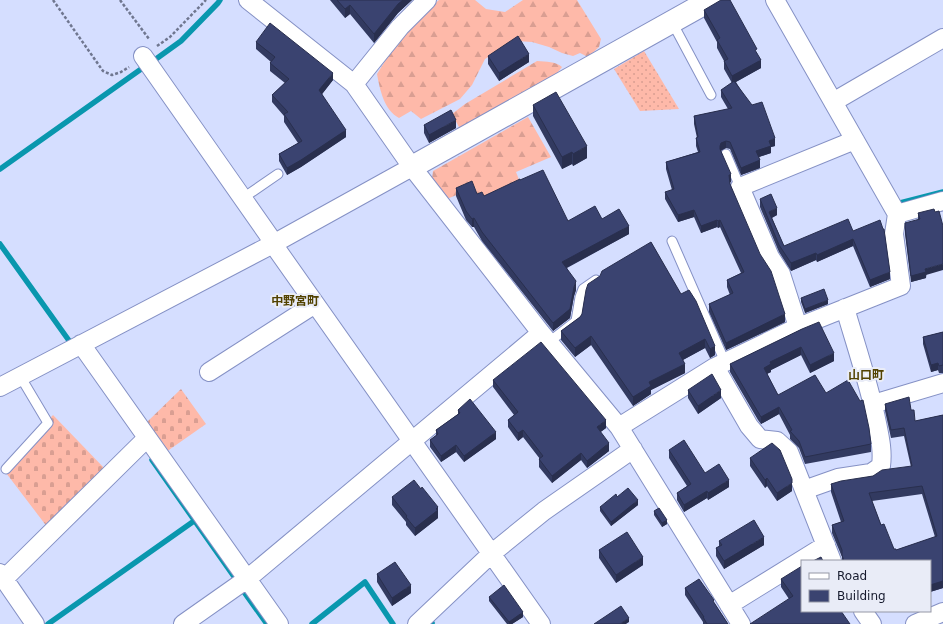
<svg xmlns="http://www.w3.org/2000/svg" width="943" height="624" viewBox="0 0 943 624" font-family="'DejaVu Sans','Noto Sans JP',sans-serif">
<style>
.grass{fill:url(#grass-dots)}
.forest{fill:url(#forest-firs)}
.cemetery{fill:url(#cemetery-stones)}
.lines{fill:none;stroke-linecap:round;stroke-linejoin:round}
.stream{stroke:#0997ae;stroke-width:5.5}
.service-casing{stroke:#8591c5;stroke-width:11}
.minor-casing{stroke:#8591c5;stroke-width:20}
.tertiary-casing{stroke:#8591c5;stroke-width:24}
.path{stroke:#6f768f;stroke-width:2.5;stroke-dasharray:3 2;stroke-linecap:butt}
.service{stroke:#fff;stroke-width:9}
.minor{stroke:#fff;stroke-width:18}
.tertiary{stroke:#fff;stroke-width:22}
.wall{fill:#323a60;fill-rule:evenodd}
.shaded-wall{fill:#292f4e}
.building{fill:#3a4370;stroke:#292f4e;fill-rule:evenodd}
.labels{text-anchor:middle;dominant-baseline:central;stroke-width:4;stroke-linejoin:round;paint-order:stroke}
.quarter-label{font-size:12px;font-weight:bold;fill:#524200;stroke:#e9ecf7}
</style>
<defs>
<pattern id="grass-dots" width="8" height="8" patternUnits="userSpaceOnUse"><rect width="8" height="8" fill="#feb9a9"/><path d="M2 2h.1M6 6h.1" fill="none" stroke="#d99e92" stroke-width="1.8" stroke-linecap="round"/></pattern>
<pattern id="forest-firs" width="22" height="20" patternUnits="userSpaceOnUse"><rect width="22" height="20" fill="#feb9a9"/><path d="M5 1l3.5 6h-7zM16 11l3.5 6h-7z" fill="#d99e92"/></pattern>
<pattern id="cemetery-stones" width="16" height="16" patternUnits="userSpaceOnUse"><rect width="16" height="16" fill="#feb9a9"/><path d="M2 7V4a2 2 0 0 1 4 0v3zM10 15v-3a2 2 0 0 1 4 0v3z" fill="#d99e92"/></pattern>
</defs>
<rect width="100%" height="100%" fill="#d5deff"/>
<!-- grass -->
<path class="grass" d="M644,51L679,109L640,111L614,69Z"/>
<!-- forest -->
<path class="forest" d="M439,0H475L486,9L505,12L523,0H577L601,39L599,47L588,57L580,53L573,56L562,53L549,47L532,42L516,41L485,59L472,85L460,99L421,119L411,111L399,118C384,110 380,90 377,74L405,29Z
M537,61C547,62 555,61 562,67L554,77L460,129L452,114L465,104Z
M528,117L551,157L516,172L520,182L479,200L473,188L447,199L432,179L433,171Z"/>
<!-- cemetery -->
<path class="cemetery" d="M181,389L206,424L166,452L146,423Z
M53,415L106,470L48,528L3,469Z"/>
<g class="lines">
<!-- stream -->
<path class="stream" d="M156,59L181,41L218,3L220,0
M0,169L144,67
M900,203L943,192
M0,244L70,342
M152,460L235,578
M244,592L267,624
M48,624L194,521
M312,624L365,582L393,624
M431,624L432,623"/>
<defs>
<path id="service" d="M672,22L711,95
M726,154L740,187
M243,198L278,174
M672,241L725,362
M549,342L576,321L580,297L583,289L596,280
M6,469L48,423L20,376"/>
<path id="minor" d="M248,0L354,84L412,167L541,333L619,427L741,624
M143,56L274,243
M354,84L400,27L427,0
M833,102L943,38
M897,214L943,201
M273,244L541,624
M798,327L781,274L770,257L740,187L855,140
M81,344L279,624
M715,367L749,426L760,439L777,441L789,452L832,561
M209,372L315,304
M0,387L273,244L412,167
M873,404L943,383
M619,427L715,367L798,327L901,286L894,234L897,214L775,0
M804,490L838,478L871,473L881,466C883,451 880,438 877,423C869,384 856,346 845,308
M0,573L35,624
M4,579L147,438
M729,605L826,545
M863,611L872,624
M183,624L247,579L541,333
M417,624L491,554L544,511L633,449
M915,624L943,612"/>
<path id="tertiary" d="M412,167L711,0"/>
</defs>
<!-- service casing -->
<use href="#service" class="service-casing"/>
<!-- minor casing -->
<use href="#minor" class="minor-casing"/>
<!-- tertiary casing -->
<use href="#tertiary" class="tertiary-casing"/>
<!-- path -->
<path class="path" d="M53,0L103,71L112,75L121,72L129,67
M120,0L149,39
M157,46L170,37L206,0"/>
<!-- service -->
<use href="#service" class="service"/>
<!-- minor -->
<use href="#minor" class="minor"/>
<!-- tertiary -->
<use href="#tertiary" class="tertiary"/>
</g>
<!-- wall -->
<path class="wall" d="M330,0H412L398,13L374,43L350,14L345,18Z
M704,10L757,53L761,68L736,82L775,146L771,147V153L759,157L760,168L741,175L730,149L726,148L721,151L731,182H730V184L785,322L726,350L709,312V304L730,295L727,287V280L741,273L720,227L718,228L717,227L701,233L694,217L678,222L665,199V192L672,190L666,169V162L698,152L696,146V138H697L694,124V116L728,109L721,97V90L732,83L724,69V61L717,48V42L704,18Z
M256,42L333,80L322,94L346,137L301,167L287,175L279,161V154L298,143L284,122V116L272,102V95L285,83L270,71V63L271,62L256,49Z
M488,56L529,62L499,81L488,64Z
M533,105L587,158L573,166L572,164L562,169L533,116Z
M424,125L456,128L429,143L424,133Z
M520,180L568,221L602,219L629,234L567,268L576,290L574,296L570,318L553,331L482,241L474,227H472L466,220L456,196V188L484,196Z
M760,199L777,215L772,218L784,246L853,231L890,279L870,287L853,246L817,262L816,260L791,271L779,252L760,207Z
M935,212L926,278L911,282L905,234V227L918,220V213Z
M651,242L715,355L710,358L705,348L683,360L685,373L651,390V394L633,406L591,345L575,357L561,340V331L580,317Z
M801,298L828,304L805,313L801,302Z
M802,329L834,361L810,373L801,355L771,370V372L767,374L778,395L826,393L871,444V452L805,464L799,448L790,439V435L779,414L761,424L758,420L730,372V364Z
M943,332V373H939L938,370L931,372L923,344V337Z
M493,380L606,428L600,432L609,451L587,468L581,460L552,483L539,467V459H540L523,437L518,441L508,427V420L514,415L493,387Z
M688,390L721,398L698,414L688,398Z
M885,404L911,410L915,421L943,415V588L930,592V561H842V557L832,533V525L841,522L831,492V484L873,476L911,467L904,436L891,438L885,411ZM922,494L935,537L896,550L894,549L881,525L872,501Z
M458,410L496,439L464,462L456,452L441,462L430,447V440L436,436V430L458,414Z
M669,450L705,473L729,487L708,500L707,498L684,512L677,500V493L687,486L669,458Z
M750,458L792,491L777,501L767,486L765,488L750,466Z
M392,497L438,515V518L415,536L406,525V522L392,505Z
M617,497L638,505L611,526L600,511V507Z
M654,511L667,524L662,527L654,515Z
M719,541L764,545L724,569L716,556V548L719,546Z
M599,550L643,565L616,583L599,558Z
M377,574L411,593L392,606L377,582Z
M781,579L850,624L789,599L781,587Z
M685,588L714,603L728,624H703V622L685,595Z
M489,597L523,617L512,624H507L489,601Z"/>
<!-- shaded-wall -->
<path class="shaded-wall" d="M403,0H412L398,13L374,43V34L398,4Z
M350,5V14L345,18V9Z
M529,54V62L499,81V73Z
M761,60V68L732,84V76Z
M333,73V80L319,98V90Z
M456,120V128L429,143V135Z
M346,130V137L301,167L287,175V168Z
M775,138V146L771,147V153L756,158V151L769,141Z
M726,141V148L721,150L720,153V146L721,143Z
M587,146V158L573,166V154Z
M572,152V164L562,169V157Z
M760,160V168L741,175V168Z
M731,174V182L729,183V175Z
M777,208V215L769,219V212Z
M694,210V217L678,222V215Z
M474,218V227H472V219Z
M717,220V227L701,233V226Z
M720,220V227L718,228V221Z
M629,226V234L562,270V262Z
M853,239V246L817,262V255Z
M816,253V260L791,271V263Z
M943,264V270L926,275V278L911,282V276L925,269Z
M890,272V279L870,287V280Z
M576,281V290L574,296L570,318L553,331V323L574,287Z
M828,300V304L805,313V309Z
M785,314V322L726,350V343Z
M591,336V345L575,357V348Z
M705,339V348L679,362V353Z
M715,346V355L710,358V349Z
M801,347V355L771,370V372L764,375V368L770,362Z
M834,353V361L810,373V365Z
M938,363V370L931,372V365Z
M685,364V373L651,390V394L633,406V397L649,382Z
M721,390V398L698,414V406Z
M779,407V414L761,424V417Z
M606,420V428L597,435V427Z
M523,430V437L518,441V433Z
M496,432V439L464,462V456Z
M609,443V451L587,468V461Z
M456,445V452L441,462V456Z
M581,453V460L552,483V476Z
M767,478V486L765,488V480Z
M729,480V487L708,500V493Z
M792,483V491L777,501V493Z
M707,491V498L684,512V505Z
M638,500V505L611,526V522Z
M438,507V518L415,536V528Z
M667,520V524L662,527V523Z
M764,537V545L724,569V561Z
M643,557V565L616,583V575Z
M943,581V588L930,592V585Z
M411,585V593L392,606V598Z
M523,612V617L512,624H509V622Z
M629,618V622L626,624H620Z"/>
<!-- building -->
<path class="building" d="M337,0H403L398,4L374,34L350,5L345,9Z
M721,0H730L757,49L755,50L761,60L732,76L724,61L728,59L717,40L720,38L704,10Z
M270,23L333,73L319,90L346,130L301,160L287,168L279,154L302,141L284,114L288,112L272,95L289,79L270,63L275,57L256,42Z
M518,36L529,54L499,73L488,56Z
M734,81L752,105L762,102L775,138L769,141L771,146L756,151L760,160L741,168L730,142L726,141L721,143L720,146V149L731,174L729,175L730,184L760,254L771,271L785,314L726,343L709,304L733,293L727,280L744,272L720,220L718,221L717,220L701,226L694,210L678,215L665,192L674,189L666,162L700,152L696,138L698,137L694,116L732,108L721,90Z
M556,92L587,146L573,154L572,152L562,157L533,105Z
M451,110L456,120L429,135L424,125Z
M543,170L568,221L595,206L602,219L619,209L629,226L562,262L576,281L574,287L570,309L553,323L482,232L474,218L472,219L466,211L456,188L472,181L477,194L482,192L484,196L520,179V180Z
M771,194L777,208L769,212L784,246L848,219L853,231L880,220L883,229H884L890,272L870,280L853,239L817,255L816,253L791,263L779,245L760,199Z
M934,209L935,212L939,211L943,226V264L925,269L926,272L911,276L905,227V223L920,219L918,213Z
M651,242L681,294L689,290L696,301L715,346L710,349L705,339L679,353L685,364L649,382L651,386L633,397L591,336L575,348L561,331L580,317L582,314L586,290L588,284L600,276L602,271Z
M824,289L828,300L805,309L801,298Z
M819,322L834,353L810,365L801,347L770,362L771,364L764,368L778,395L815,375L826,393L848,380L860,401L863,400L869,428L871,444L805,457L799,441L790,431L792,430L779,407L761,417L758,412L730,364L802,329Z
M943,332V365L939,366L938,363L931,365L923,337Z
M541,342L606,420L597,427L609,443L587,461L581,453L552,476L539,459L543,456L523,430L518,433L508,420L518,412L493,380Z
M712,374L721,390L698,406L688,390Z
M909,397L911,410H914L915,421L943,415V581L930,585V561H844L842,555V550L832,525L844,521L831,484L841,481L873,476L882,470L912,466L904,428L891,430L885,404ZM922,486L937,536L896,550V549H894L884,524L881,525L869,493Z
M470,399L496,432L464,456L456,445L441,456L430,440L438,434L436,430L460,413L458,410Z
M684,440L705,473L719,464L729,480L708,493L707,491L684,505L677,493L691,484L669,450Z
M772,443L780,450L792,479V483L777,493L767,478L765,480L750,458Z
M414,480L421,489L422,487L438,507L436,509L438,510L415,528L406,517L407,516L392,497Z
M628,488L638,500L611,522L600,507L616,494L617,497Z
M659,508L667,520L662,523L654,511Z
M754,520L764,537L724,561L716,548L722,545L719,541Z
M627,532L643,557L616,575L599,550Z
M821,557L823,561H813Z
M395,562L411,585L392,598L377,574Z
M802,566V611H841L850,624H750L793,596L781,579Z
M699,579L714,600L713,601L728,624H707L703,617H704L685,588Z
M504,585L523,612L509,622L489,597Z
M621,606L629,618L620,624H594Z"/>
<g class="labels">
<!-- quarter labels -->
<g class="quarter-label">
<text x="295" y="301">中野宮町</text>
<text x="866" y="375">山口町</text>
</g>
</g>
<!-- legend -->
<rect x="801" y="560" width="130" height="52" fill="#e9ecf7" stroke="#9598a6"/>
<rect x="809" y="573" width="20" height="6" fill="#ffffff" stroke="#9598a6"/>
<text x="837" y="580" font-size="12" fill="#161a2d">Road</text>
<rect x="809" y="590" width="20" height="12" fill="#3a4370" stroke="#9598a6"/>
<text x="837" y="600" font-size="12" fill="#161a2d">Building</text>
</svg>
